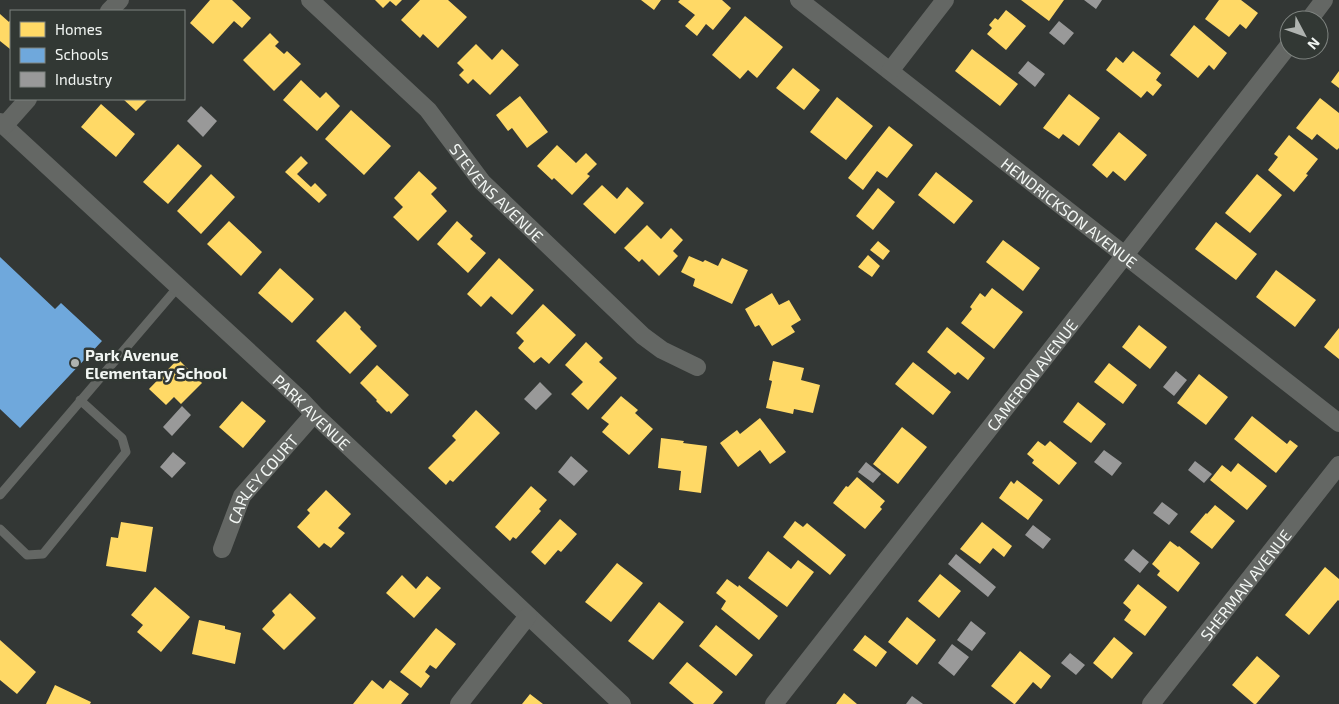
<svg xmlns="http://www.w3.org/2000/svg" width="1339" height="704" viewBox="0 0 1339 704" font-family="'Exo 2',sans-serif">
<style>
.homes{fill:#ffd966}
.schools{fill:#6fa8dc}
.industry{fill:#999}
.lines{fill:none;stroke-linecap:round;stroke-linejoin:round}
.lane{stroke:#646764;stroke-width:9}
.street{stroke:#646764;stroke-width:18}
.poi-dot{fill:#afb3b0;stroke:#323834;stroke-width:2}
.labels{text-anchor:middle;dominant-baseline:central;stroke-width:5;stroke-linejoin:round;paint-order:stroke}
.street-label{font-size:16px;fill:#f2f6f3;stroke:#323834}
.poi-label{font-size:16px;font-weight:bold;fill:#f2f6f3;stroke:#323834;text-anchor:start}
</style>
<rect width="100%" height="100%" fill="#333735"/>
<!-- homes -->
<path class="homes" d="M210,0H232L251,18L242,28L234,21L213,44L190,23Z
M375,0H402L396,6L390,1L383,8Z
M420,0H448L467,17L438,48L423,34L420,38L401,20Z
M641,0H661L654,10Z
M680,0H722L731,8L713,30L706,24L697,36L685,26L695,15L678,2Z
M1021,0H1064L1049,21Z
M1219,0H1241L1258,13L1246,29L1240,24L1229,37L1205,19Z
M1006,10L1026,26L1006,50L987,34L992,28L989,25L995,18L998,20Z
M0,14L9,22L11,19V48L10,49L0,41Z
M745,16L783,47L757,78L748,70L740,79L712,55Z
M1194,25L1227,53L1214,70L1209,65L1198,78L1170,55Z
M270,33L279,42L275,46L284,54L287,51L301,64L274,91L243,60Z
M476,44L492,60L502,49L519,65L490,95L473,79L468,84L459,75L464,70L457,63Z
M972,49L1018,84L1000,106L955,71Z
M1133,51L1161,73L1156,80L1162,85L1153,96L1147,91L1141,98L1106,70L1116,57L1123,63Z
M793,68L820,90L804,110L776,88Z
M1339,71V88L1331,82Z
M301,80L320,98L326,92L340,106L317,131L283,100Z
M1069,94L1100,118L1079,146L1063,134L1059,139L1043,128Z
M520,96L548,132L527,148L512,128L508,131L496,115Z
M837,97L873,126L846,160L810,132Z
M1320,98L1339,113V148L1337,150L1317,134L1312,140L1296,128Z
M123,99H148L136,111Z
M101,104L135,134L116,157L81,127Z
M351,110L391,146L364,175L325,139Z
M889,126L913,145L887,178L877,171L863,190L848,178Z
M1119,132L1147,155L1125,181L1113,171L1107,178L1092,165Z
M1289,135L1318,159L1306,174L1308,175L1294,192L1268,170L1278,157L1274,154Z
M178,144L202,166L168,204L143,182Z
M557,145L576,163L586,153L597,164L587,174L590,176L572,195L554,178L552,180L537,166Z
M301,156L308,163L297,174L311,187L315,183L327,195L319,203L285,172Z
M419,171L437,188L431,194L447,211L418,241L393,217L403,207L394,198Z
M936,172L973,201L954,224L918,195Z
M211,174L235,197L201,234L177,211Z
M1257,174L1282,195L1250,233L1225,213Z
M602,185L617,199L627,187L644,203L615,234L583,204Z
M878,188L895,202L873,230L856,216Z
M229,221L262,252L241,276L207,244Z
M457,221L473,236L470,239L486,253L468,273L437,244Z
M1216,222L1257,254L1236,280L1195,249Z
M647,225L661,239L671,228L683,240L673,251L678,256L659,276L642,259L639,262L624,248Z
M1003,240L1040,268L1023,291L986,262Z
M878,241L890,251L883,260L870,250Z
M868,255L880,266L872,277L858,267Z
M689,256L703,262L705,260L718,266L722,258L748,270L732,304L693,286L695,279L681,272Z
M499,258L534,290L512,315L491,296L481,307L467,294Z
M280,268L314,299L292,323L258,293Z
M1276,270L1316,300L1295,327L1256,297Z
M992,288L1023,312L994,349L961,323L972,309L970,307L980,293L985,297Z
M772,293L779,305L789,300L801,320L791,326L795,332L772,346L759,325L755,327L745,309Z
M543,304L576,335L549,364L541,357L534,363L518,348L524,341L516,333Z
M345,311L361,327L360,329L377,346L350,374L316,341Z
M1139,325L1167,347L1150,369L1122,347Z
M947,327L985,358L968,380L958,372L955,375L927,352Z
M1339,328V359L1324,347Z
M586,342L603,358L599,362L617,378L588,410L571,394L583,382L565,365Z
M178,359L202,383L181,404L174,397L166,405L149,389Z
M773,361L804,368L801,380L820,385L813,413L794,409L793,414L766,408L772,381L769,380Z
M913,362L951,392L933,415L895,384Z
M1109,363L1137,385L1123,404L1094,382Z
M377,365L409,395L391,414L389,411L387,412L376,401L377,400L360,383Z
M1199,374L1228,397L1206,425L1177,403Z
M621,396L638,410L635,413L653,429L629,455L602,432L609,424L601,418Z
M242,401L266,421L243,448L219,427Z
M1078,402L1106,424L1091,443L1063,422Z
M476,410L500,433L453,482L450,480L446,485L428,468L456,440L452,436Z
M1252,416L1287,444L1290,440L1298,446L1276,473L1234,439Z
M760,418L786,452L770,464L760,450L738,467L720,443L737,430L740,434Z
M902,427L927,447L898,484L873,464Z
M661,438L684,441L683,443L707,446L701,493L679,490L681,471L658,468Z
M1038,441L1045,446L1050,441L1077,463L1059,485L1032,463L1034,460L1027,454Z
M1238,463L1267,486L1247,510L1210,480L1222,465L1231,472Z
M857,477L885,501L880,507L882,509L865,529L833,503L846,486L848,487Z
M1017,480L1043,500L1028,520L999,498L1011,481L1014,484Z
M531,486L547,500L539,509L541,511L516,539L513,537L510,541L495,527Z
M326,490L351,514L338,528L345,533L331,548L324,543L319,548L297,527L310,513L307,510Z
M1215,505L1235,521L1212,549L1190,532L1206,513L1207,514Z
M560,519L577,534L561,552L558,550L545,565L531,552Z
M795,521L803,527L807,523L846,555L830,575L783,537Z
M121,522L153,527L146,572L106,566L111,537L118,538Z
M982,522L1012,546L1004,557L993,548L980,564L960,549Z
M1170,541L1178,547L1179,546L1200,563L1178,592L1157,575L1160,571L1152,564Z
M768,551L791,569L798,560L814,572L787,607L748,578Z
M617,563L643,583L611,622L585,602Z
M1325,567L1339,579V601L1338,600L1309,635L1285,615Z
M940,574L961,591L939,618L918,601Z
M402,575L416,589L427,576L441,588L414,618L386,593Z
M727,579L738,587L739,585L778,616L759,640L721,609L726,601L716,593Z
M1138,584L1167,607L1145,636L1124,620L1131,610L1123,603Z
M155,587L190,617L161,652L137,632L143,625L131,615Z
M290,593L316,618L284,650L262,629L275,615L272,611Z
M659,602L684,622L653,660L628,641Z
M907,617L936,640L917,665L888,642Z
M199,620L225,626V629L241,633L235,664L192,654Z
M716,625L753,655L736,676L699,646Z
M436,628L456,644L436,669L430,665L425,672L430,676L421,688L400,672Z
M865,635L887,652L876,667L853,650Z
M1114,637L1133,653L1112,679L1093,663Z
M0,640L36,672L17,694L0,680Z
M1020,651L1051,676L1041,689L1033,682L1015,704H1014L991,686Z
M1257,656L1280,676L1256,704H1254L1232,685Z
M687,662L723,692L713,704H694L669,683Z
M372,680L383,689L390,680L409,694L401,704H353Z
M55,685L91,702L90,704H46Z
M844,693L857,704H836Z
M530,694L543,704H522Z"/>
<!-- schools -->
<path class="schools" d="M0,257L55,309L61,303L102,341L20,428L0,409Z"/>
<!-- industry -->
<path class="industry" d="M1084,0H1102L1096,9Z
M1059,21L1074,33L1064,45L1049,33Z
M1028,61L1045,74L1035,87L1018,73Z
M201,106L217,121L203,137L187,121Z
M1176,371L1187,380L1174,396L1163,387Z
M540,382L552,394L536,410L524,399Z
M182,406L191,415L172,436L163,427Z
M1104,450L1122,463L1112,476L1094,462Z
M173,452L186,463L172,478L160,467Z
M571,456L588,471L574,486L558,472Z
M1195,461L1212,474L1204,483L1188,470Z
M866,462L881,474L873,483L858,472Z
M1162,502L1178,514L1169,525L1153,513Z
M1033,525L1051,539L1043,549L1025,535Z
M1133,549L1149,562L1140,573L1124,560Z
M956,554L996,587L988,597L948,564Z
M971,621L986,633L972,651L957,640Z
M952,644L969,657L954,676L938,663Z
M1070,653L1085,665L1076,675L1061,663Z
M912,696L923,704H906Z"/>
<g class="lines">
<!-- lane -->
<path class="lane" d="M0,495L178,287
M0,529L27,555L43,554L126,452L122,438L80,400"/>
<!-- street -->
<g class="street">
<path id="s1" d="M310,0L428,110L482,182L643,336L662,350L697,367"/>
<path id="s2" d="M799,0L1339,423"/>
<path d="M109,11L120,0"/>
<path d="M1309,20L1324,0"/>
<path d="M890,71L945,0"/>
<path id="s3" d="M0,122L300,399L314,414L622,704"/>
<path d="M4,126L28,99"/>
<path id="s4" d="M222,549L242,496L314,414"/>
<path d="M459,704L528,616"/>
<path id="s5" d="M774,704L1289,45"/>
<path id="s6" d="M1151,704L1339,465"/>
</g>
</g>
<!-- markers -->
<circle class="poi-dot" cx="75" cy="363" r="5"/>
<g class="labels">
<!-- street labels -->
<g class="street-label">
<text stroke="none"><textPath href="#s1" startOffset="269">STEVENS AVENUE</textPath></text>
<text stroke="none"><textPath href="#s2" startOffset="344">HENDRICKSON AVENUE</textPath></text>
<text stroke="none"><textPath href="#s5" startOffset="418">CAMERON AVENUE</textPath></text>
<text stroke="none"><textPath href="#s3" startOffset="426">PARK AVENUE</textPath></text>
<text stroke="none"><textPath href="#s4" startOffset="82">CARLEY COURT</textPath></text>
<text stroke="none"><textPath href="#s6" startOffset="152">SHERMAN AVENUE</textPath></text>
</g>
<!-- poi labels -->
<g class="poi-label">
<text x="85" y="354">Park Avenue<tspan x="85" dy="18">Elementary School</tspan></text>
</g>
</g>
<!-- legend -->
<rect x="10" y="10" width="175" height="90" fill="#323834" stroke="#7f8480"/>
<rect x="20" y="22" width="25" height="15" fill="#ffd966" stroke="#7f8480"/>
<text x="55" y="35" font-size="15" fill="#f2f6f3">Homes</text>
<rect x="20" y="48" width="25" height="15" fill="#6fa8dc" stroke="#7f8480"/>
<text x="55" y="60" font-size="15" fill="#f2f6f3">Schools</text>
<rect x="20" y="72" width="25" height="15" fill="#999999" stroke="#7f8480"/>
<text x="55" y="85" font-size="15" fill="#f2f6f3">Industry</text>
<!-- north arrow -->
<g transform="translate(1304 35) rotate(131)"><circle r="24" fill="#323834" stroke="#7f8480"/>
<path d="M0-4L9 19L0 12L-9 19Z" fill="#afb3b0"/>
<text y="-8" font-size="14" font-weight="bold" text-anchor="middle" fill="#f2f6f3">N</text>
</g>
</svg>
